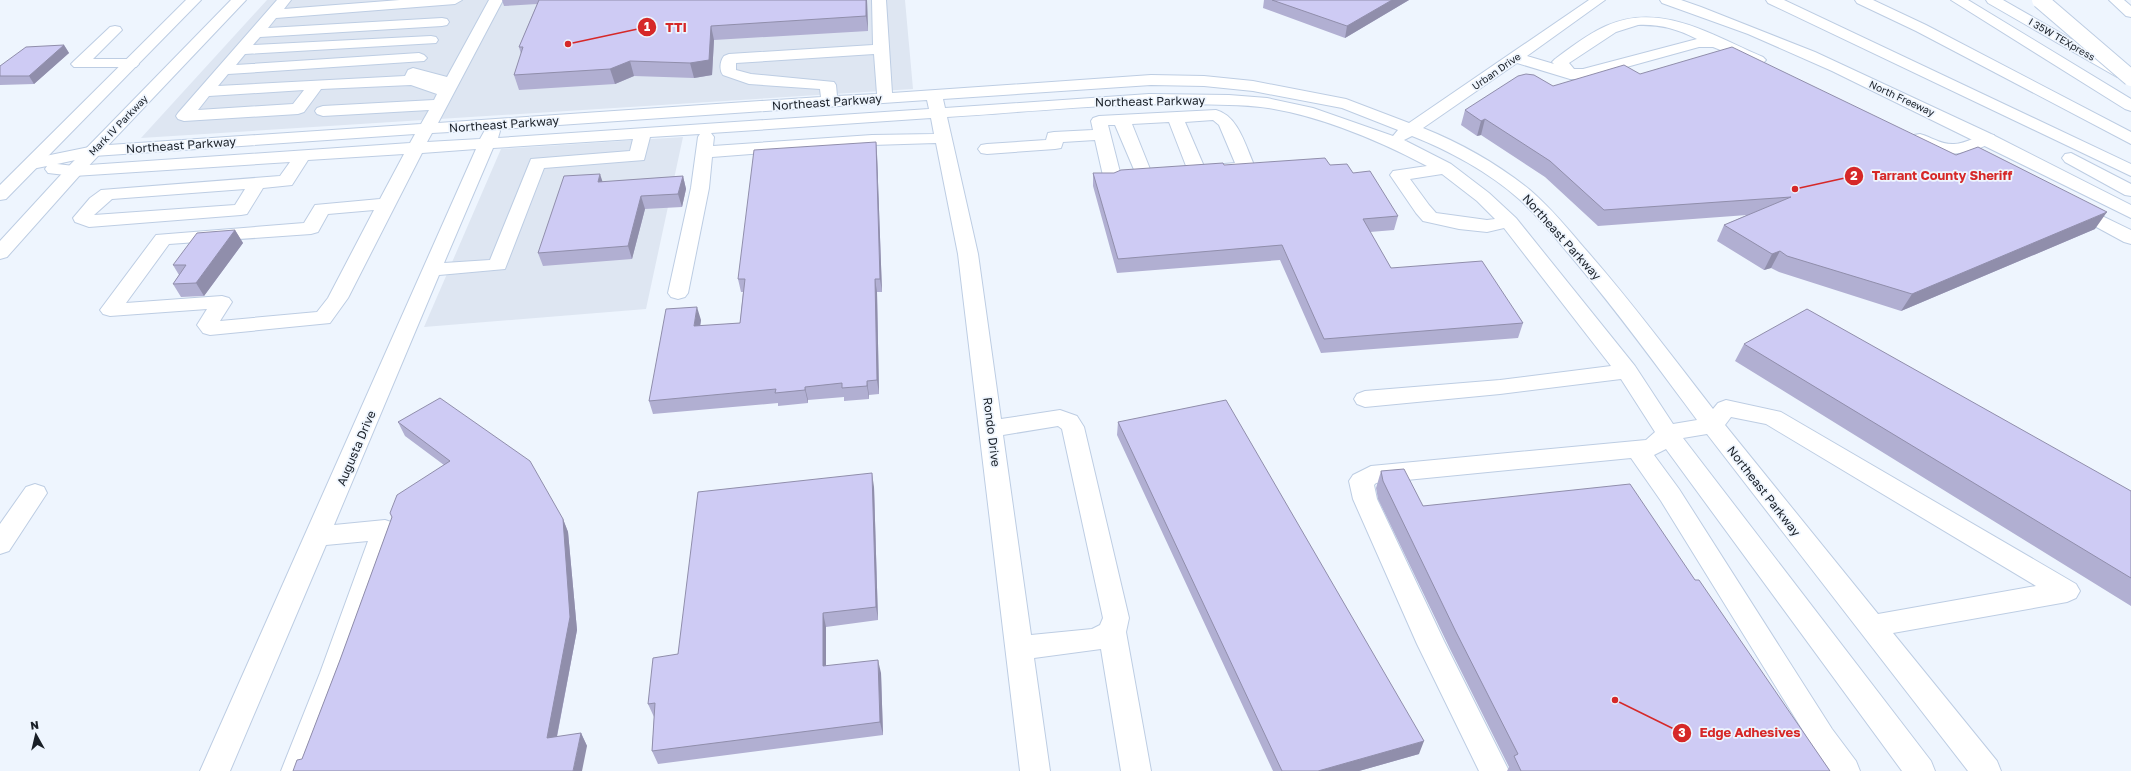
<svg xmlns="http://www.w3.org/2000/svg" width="2131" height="771" viewBox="0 0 2131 771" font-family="'Golos Text',sans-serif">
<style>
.built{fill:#dee6f2}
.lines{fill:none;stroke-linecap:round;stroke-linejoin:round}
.minor-casing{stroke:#bdcde3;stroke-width:2}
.major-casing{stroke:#bdcde3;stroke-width:2}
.highway-casing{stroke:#bdcde3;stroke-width:2}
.minor{fill:#fff;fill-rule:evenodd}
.major{fill:#fff;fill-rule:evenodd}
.highway{fill:#fff;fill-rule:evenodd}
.highway-bridge-casing{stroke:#bdcde3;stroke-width:18;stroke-linecap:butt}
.highway-bridge{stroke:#fff;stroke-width:16}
.wall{fill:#b1afd2}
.shaded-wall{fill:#908eab}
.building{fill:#cecbf4;stroke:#908eab}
.labels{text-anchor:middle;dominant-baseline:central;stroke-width:3.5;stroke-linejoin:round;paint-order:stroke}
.far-street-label{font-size:10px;fill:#191f27;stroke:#eef5fe}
.street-label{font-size:12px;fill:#191f27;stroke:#eef5fe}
.leader{fill:none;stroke:#d62828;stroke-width:1.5}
.callout-dot{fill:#d62828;stroke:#eef5fe;stroke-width:1.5}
.mark-label{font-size:12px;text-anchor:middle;font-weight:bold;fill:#fff}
.callout-label{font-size:13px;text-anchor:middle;font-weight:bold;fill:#d62828;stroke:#eef5fe;stroke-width:3.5;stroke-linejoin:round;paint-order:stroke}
</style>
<rect width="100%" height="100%" fill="#eef5fe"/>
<!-- built -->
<path class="built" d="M267,0H905L913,89L141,138Z
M683,137L646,309L424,327L501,149Z"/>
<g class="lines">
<defs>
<path id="minor" d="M277,0H291L284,9L400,0H462L455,4L276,18L268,28L442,18L447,19L449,22L447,25L442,26L260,37L253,45L431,36L436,37L438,40L436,43L245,54L236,65L419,53L424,55L427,58L424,61L228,74L218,86L405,76L408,70L413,68L447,77L489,0H503L438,123L821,97L820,89L749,84L723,75C719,70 720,61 724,56L729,54L873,45L872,0H886L892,93L1151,75L1204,76L1253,81L1346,99L1409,123L1589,0H1605L1527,56L1554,64L1552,62L1555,59C1571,47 1588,34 1606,26C1661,1 1713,36 1763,57L1766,60L1763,63L1758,65L1713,47H1699L1583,79H1570L1517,63L1423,128C1461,143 1499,165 1530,190C1551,208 1569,230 1586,250C1631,301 1671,355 1713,409L1718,403L1726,400L1781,412L2076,584L2080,591L2076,598L2067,602L1893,633L1997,761L2001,771H1968L1707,434L1683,438L1931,761L1935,771H1902L1666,449L1654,455L1679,489L1832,729L1856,761L1860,771H1828L1661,501L1631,458L1376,483L1374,485L1377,499L1444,641L1509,771H1479L1417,644L1353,499L1349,481L1353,475L1371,466L1646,440L1655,432L1621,379L1500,394L1365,407L1357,404L1354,399L1357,394L1365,391L1500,380L1611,366L1504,228L1487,232L1459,229L1423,221L1416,213L1390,175L1393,171L1427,166C1377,140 1323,117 1268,108C1242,104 1215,105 1189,104C1109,103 1028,112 947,117L978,254L1001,419L1060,410L1077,416L1084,427L1129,618L1126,632L1151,771H1121L1101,649L1034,658L1050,771H1020L958,254L936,143L872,145L712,157L709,188L688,293L685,297L678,299L671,297L668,293L691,188L698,137L700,134L650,137L644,160L544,168L505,269L439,275L334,525L385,520L394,523L398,530L348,673L311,771H281L320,673L368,541L326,545L230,771H200L476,149L422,153L348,298L330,323L210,335L203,333L197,325L207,309L110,316L103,314L100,310L156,235L304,223L315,205L380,199L404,154L308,160L292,185L263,188L247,214L241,215L89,227L75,222L73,218L90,198L101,190L280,176L290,162L74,176L48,173L45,169L47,166L32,169L26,168L23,164L26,160L94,146L421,124L429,110L323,116L317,114L315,111L317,108L323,106L434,100L437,94L411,85L321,89L304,112L298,114L184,121L178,119L176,116L178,113ZM1638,25C1660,24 1677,29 1697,39L1583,69H1574L1569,63L1616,32ZM874,54L877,94L837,96L836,85L834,82L751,74L736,70V63ZM1151,85L1204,86L1253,91L1342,108L1398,130L1393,136L1313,108L1267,98L1229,95L1149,94L945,108L943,99ZM304,90L293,104L198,110L209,96ZM927,100L929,109L498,138L500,131L499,129ZM931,118L934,134L872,135L713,146L714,137L711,133ZM485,130L480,139L427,142L432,133ZM415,134L410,143L74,166L57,164L94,156ZM1412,136C1448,150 1490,173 1519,199C1539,217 1556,239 1573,259C1617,311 1657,366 1697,420L1673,424L1635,366L1516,218L1489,193L1451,164L1404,140ZM633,139L630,151L531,159L490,260L444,263L493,148ZM1442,174L1477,201L1495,219L1487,220L1436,213L1429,205L1410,179ZM245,189L235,205L94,215L112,199ZM374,210L328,298L317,312L220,321L232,302L229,298L222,296L126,303L169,244L311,234L318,232L328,214ZM1731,417L1766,424L2036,586L1878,614L1725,425ZM1058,426L1062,429L1103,618L1100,625L1092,629L1031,635L1003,435Z
M115,26L120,27L122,30L93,59H131L136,61L139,64L136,67H74L71,64L74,61L110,27Z
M1216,110C1239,116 1246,148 1255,167L1252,171L1220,174L1214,173L1211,169L1214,165L1235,163L1219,125L1213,120L1185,122L1206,171L1203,175L1197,176L1191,175L1188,171L1169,122L1132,124L1150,169L1172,170L1175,174L1172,178L1144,180L1138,179L1115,125H1108L1122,180L1119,184L1113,185L1107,184L1104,180L1095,140L1063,142L1061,148L1055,149L987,154L981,153L978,149L981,145L987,144L1046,140L1048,133L1054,132L1093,130L1091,121L1093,118L1099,116Z
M1920,134C1931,137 1942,145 1954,144C1968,144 1980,132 1994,135L1996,139C1993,144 1986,145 1980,148C1953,157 1939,155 1914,143L1912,139L1914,135Z
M2073,202L2131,230V244L2124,242L2067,211L2064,207L2067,203Z
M35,484L44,487L47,493L9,551L0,554V524L26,487Z"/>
<path id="major" d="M186,0H201L6,199L0,200V185Z
M231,0H246L80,175L7,257L0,259V241L68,167Z
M1660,0H1681L1701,7L1815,52L1989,133L2131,205V218L1832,71L1748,34L1662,3Z"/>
<path id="highway" d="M1766,0H1784L2131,164V176L1768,3Z
M1855,0H1873L1926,25L2131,132V144L1916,31L1857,3Z
M1951,0H1968L2131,99V111L2125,109Z
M1986,0H2003L2127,71L2130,74L2127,77H2117L1988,3Z
M2109,0H2124L2131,6V17L2126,16Z
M2071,153L2131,184V196L2125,195L2065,162L2062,158L2065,154Z"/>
</defs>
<!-- minor casing -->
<use href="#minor" class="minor-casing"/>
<!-- major casing -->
<use href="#major" class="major-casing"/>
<!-- highway casing -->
<use href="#highway" class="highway-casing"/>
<!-- minor -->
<use href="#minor" class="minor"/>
<!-- major -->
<use href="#major" class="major"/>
<!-- highway -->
<use href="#highway" class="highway"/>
<defs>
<path id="highway-bridge" d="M2040,0L2131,78"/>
</defs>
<!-- highway-bridge casing -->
<use href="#highway-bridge" class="highway-bridge-casing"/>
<!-- highway-bridge -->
<use href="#highway-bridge" class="highway-bridge"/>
</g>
<!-- wall -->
<path class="wall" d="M502,0H867L868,31L714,40L712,75L694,78L634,76L615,84L519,90L514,75L521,54L519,47L537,4L504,6Z
M1264,0H1409L1345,38L1263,8Z
M64,45L69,53L34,84L0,85V66Z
M1640,74L2095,229L1901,311L1779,272L1771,268L1764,270L1717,241L1724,225L1747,215L1598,226L1545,177L1481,135L1477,136L1461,125L1465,110L1553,86Z
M876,142L877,154L882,292H877L879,394L869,395V399L844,401V397L808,400V403L778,406V403L653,414L649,401L701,320L700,326L740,323L743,292H741L738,279Z
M1224,165H1330L1353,173L1398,216L1394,230L1370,232L1391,268L1523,323L1518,338L1321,353L1280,260L1117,273L1093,186V173H1114Z
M683,176L686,189L682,207L645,209L632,259L543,266L538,253L603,182Z
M235,230L243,243L204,296L181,297L173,284L179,275L173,265Z
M1744,344L2131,491V606L1735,361Z
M398,422L563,519L568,532L577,630L557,737L581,733L587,746L302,759L340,660L392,517L444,465L405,436Z
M1118,422L1419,754L1359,771H1273L1117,435Z
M1381,471L1423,506L1695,580L1830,771H1507L1509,767L1450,649L1378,499L1376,488Z
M874,487L878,620L826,627V666L881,673L883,735L658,764L652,751L654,717L648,704L678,654Z"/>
<!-- shaded-wall -->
<path class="shaded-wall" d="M866,0H867L868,31L866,16Z
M1392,0H1409L1345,38L1347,26Z
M711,26L714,40L712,75L694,78L690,63Z
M64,45L69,53L34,84L29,76Z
M630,61L634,76L615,84L610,69Z
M1485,119L1481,135L1477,136L1481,121Z
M876,142L877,154L882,292L880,279Z
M600,174L604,186L598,182Z
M683,176L686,189L682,207L678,194Z
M641,196L645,209L632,259L628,246Z
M2107,212L2095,229L1901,311L1912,294Z
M235,230L243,243L204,296L196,283Z
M1780,251L1771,268L1764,270L1772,254Z
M875,279L877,292L879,394L877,380Z
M697,307L701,320L698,340L694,326Z
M867,381L869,395V399L867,386Z
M805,387L808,400V403L805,390Z
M872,473L874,487L878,620L876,607Z
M563,519L568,532L577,630L554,751L547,738Z
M823,613L826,627V680L823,666Z
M878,660L881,673L883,735L880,722Z
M581,733L587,746L582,771H573Z
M1424,741L1419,754L1359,771H1318Z"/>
<!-- building -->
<path class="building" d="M539,0H866V16L711,26L709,60L690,63L630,61L610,69L514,75L523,47H519Z
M1272,0H1392L1347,26Z
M64,45L29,76H0V66L26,47Z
M1732,47L1956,155L1978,147L2107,212L1912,294L1787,256L1780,251L1772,254L1724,225L1791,197L1604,210L1550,161L1485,119L1481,121L1465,110L1518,76L1526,74L1534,75L1553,86L1624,65L1640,74Z
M876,142L880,279H875L877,380L867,381V386L842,388V383L805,387V390L775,393L776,389L649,401L666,309L697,307L694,326L740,323L745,279H738L754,150Z
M1325,158L1330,165L1347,164L1353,173L1370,171L1398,216L1363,219L1391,268L1482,261L1523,323L1324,339L1282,245L1118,259L1093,173H1114L1121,170L1223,163L1224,165Z
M600,174L598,182L683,176L678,194L641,196L628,246L538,253L564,176Z
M235,230L196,283L173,284L186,265H173L197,233Z
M1807,309L2131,491V578L1744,344Z
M440,398L530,461L563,519L570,617L547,738L581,733L573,771H293L297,760L302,759L340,660L392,517L390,513L397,495L450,461L398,422Z
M1226,400L1424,741L1318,771H1282L1118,422Z
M1404,469L1423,506L1630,484L1695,580H1699L1830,771H1521L1514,756L1518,754L1456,632L1383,481L1381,471Z
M872,473L876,607L823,613V666L878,660L880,722L652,751L655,703L648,704L653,658L678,654L698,492Z"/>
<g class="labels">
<!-- far-street labels -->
<g class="far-street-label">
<text transform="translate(2062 39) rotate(30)">I 35W TEXpress</text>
<text transform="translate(1496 71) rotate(-35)">Urban Drive</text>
<text transform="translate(1902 98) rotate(25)">North Freeway</text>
<text transform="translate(118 125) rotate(-46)">Mark IV Parkway</text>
</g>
<!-- street labels -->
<g class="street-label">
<text transform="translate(1150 101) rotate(-1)">Northeast Parkway</text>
<text transform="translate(827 102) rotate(-4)">Northeast Parkway</text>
<text transform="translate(504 124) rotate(-4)">Northeast Parkway</text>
<text transform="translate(181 145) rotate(-4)">Northeast Parkway</text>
<text transform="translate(1562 237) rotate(48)">Northeast Parkway</text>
<text transform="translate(992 432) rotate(83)">Rondo Drive</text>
<text transform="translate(356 448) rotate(-67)">Augusta Drive</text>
<text transform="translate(1764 491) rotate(52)">Northeast Parkway</text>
</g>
</g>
<!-- callouts -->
<path class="leader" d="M568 44L647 27M1795 189L1854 176M1615 700L1682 733"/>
<g class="callout-dot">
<circle cx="568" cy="44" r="4"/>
<circle cx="1795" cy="189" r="4"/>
<circle cx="1615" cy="700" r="4"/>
<circle cx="647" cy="27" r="10"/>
<circle cx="1854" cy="176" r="10"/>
<circle cx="1682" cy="733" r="10"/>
</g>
<g class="mark-label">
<text x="647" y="31">1</text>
<text x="1854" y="180">2</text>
<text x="1682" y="737">3</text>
</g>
<g class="callout-label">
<text x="676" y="32">TTI</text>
<text x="1942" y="180">Tarrant County Sheriff</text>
<text x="1750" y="737">Edge Adhesives</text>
</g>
<!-- north arrow -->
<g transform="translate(36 735) rotate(352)" stroke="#eef5fe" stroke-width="3" paint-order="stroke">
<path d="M0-3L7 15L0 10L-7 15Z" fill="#191f27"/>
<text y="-6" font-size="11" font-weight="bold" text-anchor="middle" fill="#191f27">N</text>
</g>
</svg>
